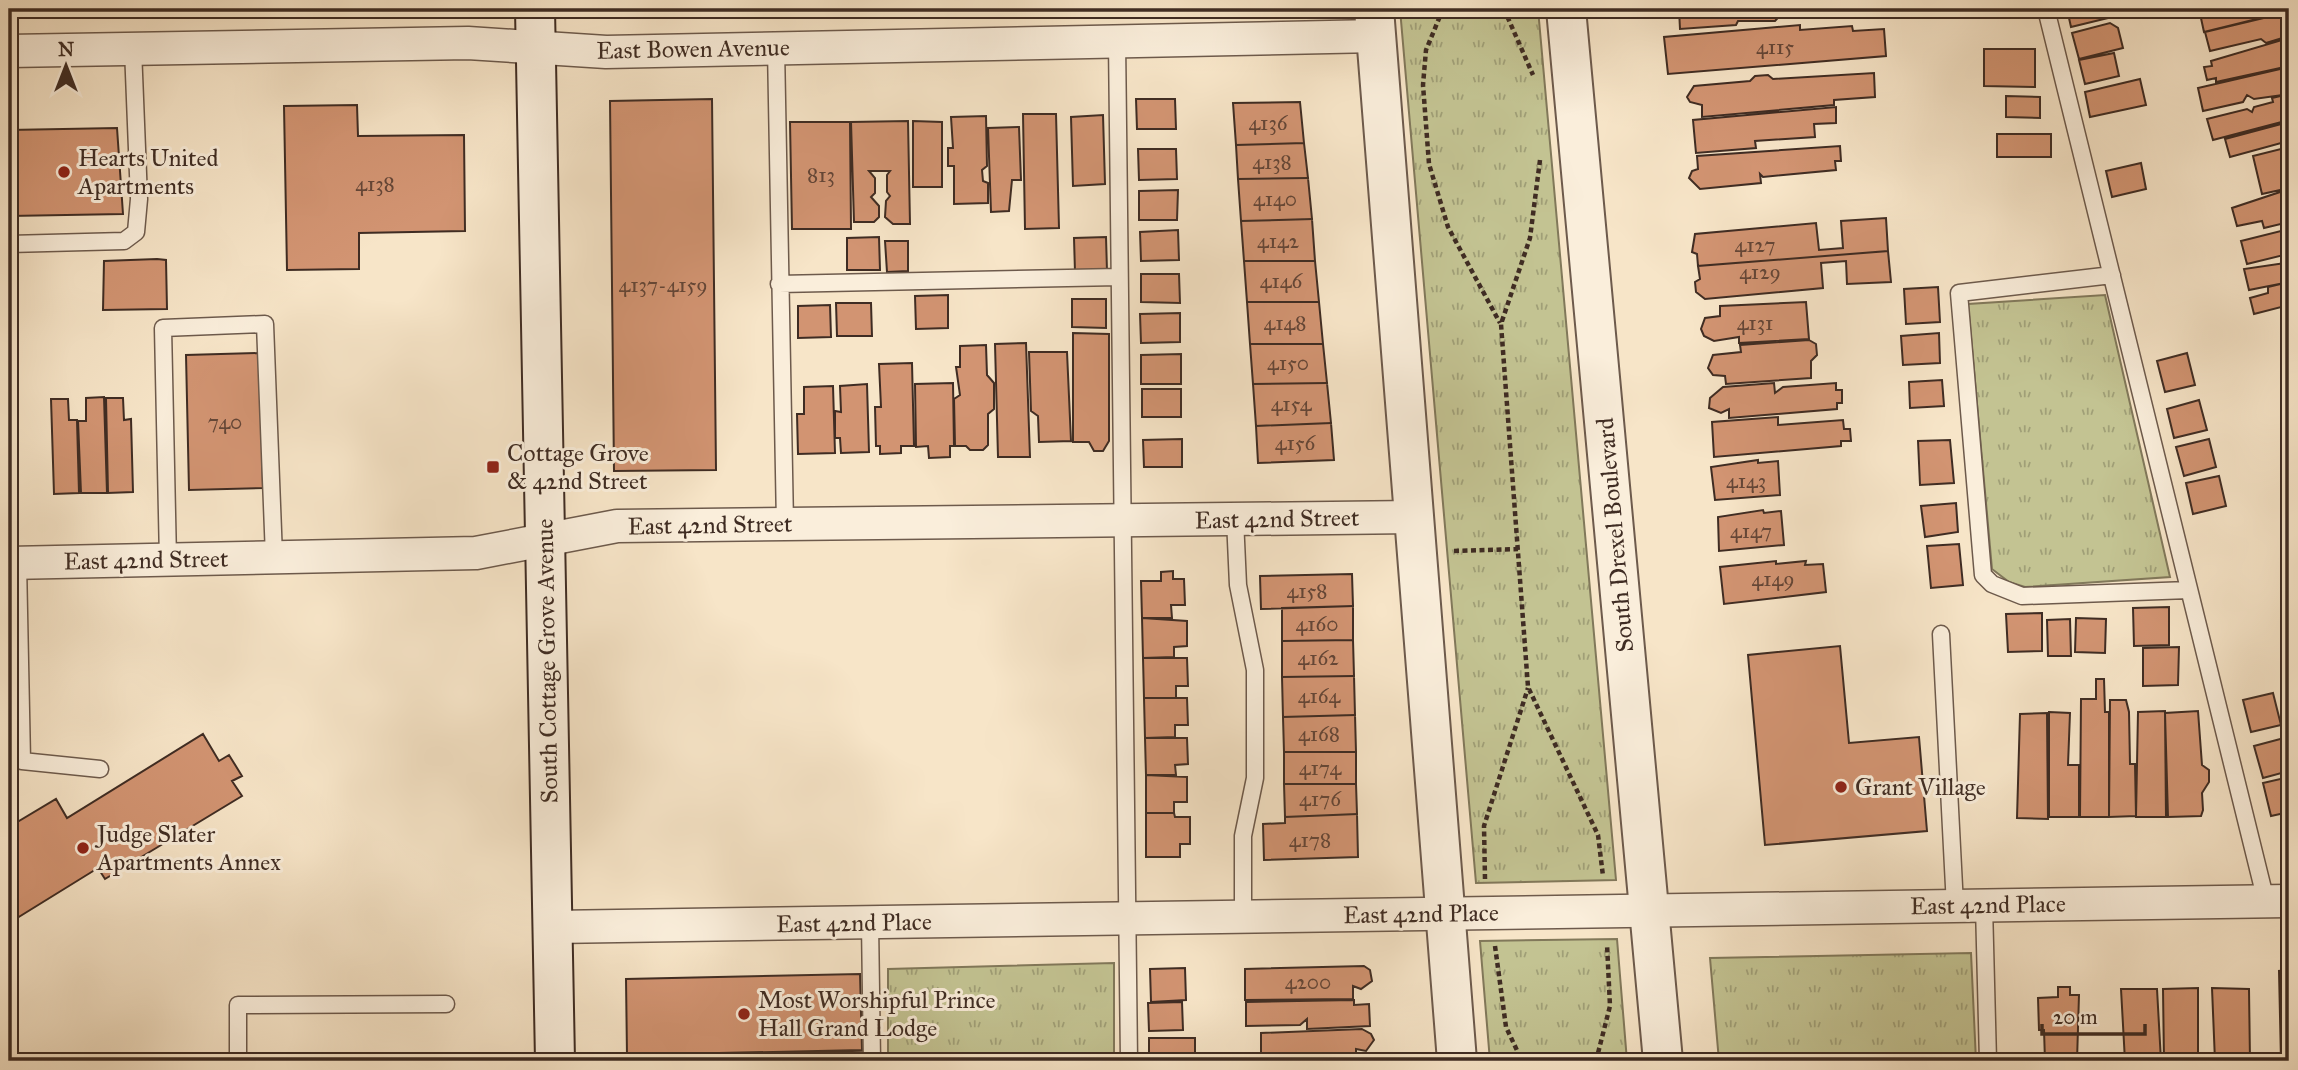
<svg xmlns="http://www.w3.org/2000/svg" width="2298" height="1070" viewBox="0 0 2298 1070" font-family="'IM FELL Great Primer',serif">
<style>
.grass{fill:url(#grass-tufts);stroke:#81785a;stroke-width:2}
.building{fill:#d29472;stroke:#3f2c23;stroke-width:2}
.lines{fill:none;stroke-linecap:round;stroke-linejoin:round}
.service-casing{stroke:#6d5a4c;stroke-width:19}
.minor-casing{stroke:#6d5a4c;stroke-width:35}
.tertiary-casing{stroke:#6d5a4c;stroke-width:42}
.secondary-casing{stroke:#3f2c23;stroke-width:42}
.path{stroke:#3f2c23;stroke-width:4.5;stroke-dasharray:5 3.5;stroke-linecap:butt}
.service{stroke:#faeedb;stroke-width:16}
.minor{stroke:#faeedb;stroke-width:32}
.tertiary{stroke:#faeedb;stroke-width:38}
.secondary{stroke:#faeedb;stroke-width:38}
.poi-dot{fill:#8f2418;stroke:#faeedb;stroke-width:2.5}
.labels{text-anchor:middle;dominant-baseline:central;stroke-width:6;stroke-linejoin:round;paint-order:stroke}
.number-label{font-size:21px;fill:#644637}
.street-label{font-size:24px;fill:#3f2c23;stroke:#faeedb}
.poi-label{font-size:24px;fill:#3f2c23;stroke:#faeedb;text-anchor:start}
</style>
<defs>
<pattern id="grass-tufts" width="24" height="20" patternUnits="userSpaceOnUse" patternTransform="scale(1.75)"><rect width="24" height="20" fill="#c3c392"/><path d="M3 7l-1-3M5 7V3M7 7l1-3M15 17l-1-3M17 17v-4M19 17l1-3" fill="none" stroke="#a09f77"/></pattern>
</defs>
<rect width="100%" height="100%" fill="#f7e5c8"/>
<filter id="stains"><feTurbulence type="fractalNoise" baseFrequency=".00286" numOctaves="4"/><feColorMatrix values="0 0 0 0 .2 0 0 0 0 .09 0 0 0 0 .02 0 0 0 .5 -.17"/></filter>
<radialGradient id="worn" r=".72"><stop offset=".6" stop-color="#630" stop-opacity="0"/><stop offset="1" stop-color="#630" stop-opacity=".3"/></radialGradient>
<!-- grass -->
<path class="grass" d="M1400,9H1538L1616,880L1476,883Z
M2105,295L2170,577L2025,587L2009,582L1992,569L1968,304Z
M1617,939L1627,1061H1490L1480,941Z
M1971,953L1976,1061H1719L1710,958Z
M1114,963V1061H888V969Z"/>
<!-- building -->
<path class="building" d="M1679,9H1786L1775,21H1738L1736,25L1680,29Z
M2067,9H2105L2108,18L2071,27Z
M2199,9H2289V11L2204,32Z
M2289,12V36L2266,43L2261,39L2210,51L2205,32Z
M2110,23L2118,28L2123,48L2079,59L2072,33Z
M1800,25V30L1852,26L1853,31L1884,29L1886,56L1668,74L1664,37Z
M2289,38V66L2216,82V78L2207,80L2204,67L2212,66L2211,61Z
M1984,49H2035V87L1984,86Z
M2114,53L2119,76L2085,84L2079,60Z
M2289,67V94L2254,99L2247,95L2243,102L2203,111L2198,88Z
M1874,73L1875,97L1834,100V105L1702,117V105L1690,102L1687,97L1694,86L1750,81L1755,76L1768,75L1773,79Z
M2140,79L2146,105L2090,117L2085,92Z
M2289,94V120L2213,140L2207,119L2247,109L2252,112L2254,107L2273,102L2272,98Z
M2006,96L2040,97V118L2006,117Z
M712,99L716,470L614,471L610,101Z
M1136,99H1175L1176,129H1137Z
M1300,102L1304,143L1236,145L1233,103Z
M357,105L358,136L464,135L465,231L359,233V269L287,270L284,106Z
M1836,107V123L1814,124L1815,137L1755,141L1756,148L1696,153L1693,120Z
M1023,114H1056L1059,228L1025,229Z
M1103,115L1105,184L1073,186L1071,117Z
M986,116L987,166L982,170L983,181L988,183V203L954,204V166H948V148H953L951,117Z
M908,121L910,224H893L885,217L886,201L890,196L887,192V175L890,171H869L875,178V193L871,197L879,206V217L874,222H854L851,122Z
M913,121L942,122V187H913Z
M790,122H850L851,229H792Z
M2289,122V145L2281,143L2230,157L2225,139Z
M1019,127L1021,180H1012L1009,211L991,212L988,128Z
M117,128L123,214L9,216V130Z
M1997,134H2051V157H1997Z
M1304,143L1308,178L1238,179L1236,145Z
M1840,146L1841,161H1835L1836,170L1763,177L1760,174L1761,183L1700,189L1689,178L1692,171L1698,169L1697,156Z
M2289,147V188L2262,194L2253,156Z
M1138,149H1176L1177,179L1139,180Z
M2141,163L2146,189L2112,197L2106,171Z
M1308,178L1312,219L1241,221L1238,179Z
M2289,189V222L2264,228L2262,221L2237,226L2232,208Z
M1178,190L1177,220H1139V191Z
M1886,218L1888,251L1698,266L1697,254L1692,252L1695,234L1816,223L1819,250L1843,248L1841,221Z
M1312,219L1315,261H1244L1241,221Z
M2289,229V250L2287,248L2284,255L2247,264L2241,241Z
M1178,230L1179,260L1141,261L1140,232Z
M879,237L880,270H847V238Z
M1106,237L1107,271L1075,272L1074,238Z
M885,241H908V271L887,272Z
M1888,251L1891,282L1847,284L1846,261L1821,263L1823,288L1705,299L1696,292L1695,282L1700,279L1698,266Z
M157,259L166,260L167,309L103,310L104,261Z
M1244,261H1315L1319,302H1247Z
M2285,263L2289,264V282L2249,290L2244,269Z
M1141,274H1179L1180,303L1141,302Z
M2289,282V305L2254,314L2250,298L2268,293V287Z
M1938,287L1940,322L1906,324L1904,289Z
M948,295V328L916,329L915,296Z
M1072,299H1106V328L1072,327Z
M1247,302H1319L1323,344H1250Z
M1806,302L1809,339L1739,343V337L1714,341L1704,336L1701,329L1705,318L1720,316V306Z
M836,303H871L872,336H837Z
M830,305L831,337L798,338V306Z
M1180,313V342L1141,343L1140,314Z
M1073,333L1109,334V441L1103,451H1094L1089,442H1073Z
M1939,333L1940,363L1903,365L1901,336Z
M1809,340L1816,344L1817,355L1811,361V378L1726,384L1725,376L1713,375L1708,368L1713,355L1741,352L1740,345Z
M1026,343L1030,457H998L995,344Z
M1250,344H1323L1327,383L1253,384Z
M986,345L987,375L994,383V409L988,414V445L983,450H970L966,446H955L954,399L960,395L956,367H960V346Z
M1029,352H1067L1071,441L1039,442L1038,416L1031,411Z
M260,353L263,488L189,490L186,355Z
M2187,353L2195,385L2165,392L2157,361Z
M1181,354V384H1141V355Z
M912,363L914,446H901V453L880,454V446H876L875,407H881L879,364Z
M1942,380L1944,406L1910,408L1909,382Z
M953,383L954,446H950V457L929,458L928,446L916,447L915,384Z
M1327,383L1331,423L1256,426L1253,384Z
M1774,383L1775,393L1783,387L1836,383V390H1842V403H1837V409L1729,418V409L1721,413L1709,408L1710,398L1723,387Z
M867,384L869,452L841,453L840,438H835V411L841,412L840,386Z
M833,386L835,453L798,454L797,414H804V387Z
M1142,389H1181V417H1142Z
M104,397L107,493H81L78,421H86V398Z
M106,398H123L124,420L131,419L133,492L108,493Z
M51,399H68L69,420H77L79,493L54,494Z
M2199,400L2207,430L2174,438L2167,409Z
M1778,417V425L1843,420L1844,429H1850L1851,441H1841V446L1714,457L1712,422Z
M1331,423L1334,460L1258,463L1256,426Z
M1182,439V467H1144L1143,440Z
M2209,439L2216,467L2184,476L2176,447Z
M1950,440L1954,483L1920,485L1918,441Z
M1758,460V463L1778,461L1780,495L1715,500L1711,467Z
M2219,476L2226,506L2193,514L2186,483Z
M1956,503L1958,532L1925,537L1921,506Z
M1763,510L1764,513L1781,511L1784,545L1719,551L1718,517Z
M1959,544L1963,585L1931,588L1927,546Z
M1776,561V564L1806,561L1805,565L1823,564L1826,592L1724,604L1720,567Z
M1173,571V579H1184L1185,605H1171L1172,618H1142L1141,581H1161V572Z
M1352,574L1353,606L1261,609L1260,576Z
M1353,606V640L1282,641V608Z
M2169,607V645L2134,646L2133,608Z
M2042,613V651L2008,652L2006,614Z
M1142,618L1187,621V646L1174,647V657L1143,658Z
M2076,618L2106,619L2105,653L2075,652Z
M2070,619L2071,656H2048L2047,620Z
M1353,640L1354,676L1282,677V641Z
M1840,646L1849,743L1919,737L1927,831L1765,845L1748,655Z
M2179,647L2178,685L2143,686V648Z
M1143,658H1187L1188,686H1176V698H1144Z
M1354,676L1355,715L1283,717L1282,677Z
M2096,679H2104L2105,712H2109V817H2080L2081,699H2096Z
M2273,693L2281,725L2251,732L2243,700Z
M1144,698H1187L1188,725H1175V737L1145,738Z
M2110,700H2126L2129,712L2130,764H2135L2136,816L2109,817Z
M2165,711L2166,817H2136L2138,712Z
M2198,711L2202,765L2209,770V782L2202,793L2203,810L2201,816L2168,817L2165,713Z
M2049,712L2070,713L2068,765H2079V817H2049Z
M2047,713L2048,819L2017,818L2020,714Z
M1355,715L1356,752H1284L1283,717Z
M203,734L219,761L229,755L242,776L232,781L242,796L105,879L98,868L9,923V827L56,799L67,818Z
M1145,738H1187L1188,764L1175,765L1176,775H1146Z
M2284,738L2289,771L2263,778L2254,746Z
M1284,752H1356V784H1284Z
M1146,775L1187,777V802H1174V813H1146Z
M2289,777V812L2271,816L2263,783Z
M1284,784H1356L1357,814L1285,817Z
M1146,813H1174L1175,817H1190V844H1180V857H1146Z
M1357,814L1358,857L1264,860L1263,824L1285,823V817Z
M1364,966L1370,970L1372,981L1361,989L1353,986V999L1245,1000V969Z
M1185,968L1186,1000L1151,1002L1150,969Z
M2289,970V1061H2281L2279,971Z
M860,974L862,1050L627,1055L626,979Z
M2058,987H2070V995H2079L2077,1061H2045L2044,1030H2039L2038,998L2058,997Z
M2198,988V1061H2164L2163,989Z
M2212,988L2249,989L2250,1061H2215Z
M2121,989H2157L2161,1061H2125Z
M1354,1000V1005L1369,1004L1370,1026L1307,1029V1019L1300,1025L1246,1026V1002Z
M1182,1002L1183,1030L1149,1031L1148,1003Z
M1362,1029L1371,1034L1374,1040L1366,1051L1356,1049V1058L1261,1061V1033Z
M1149,1038H1195V1061H1149Z
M862,1052V1061H758V1054Z
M627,1056H691L699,1060L725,1061H628Z"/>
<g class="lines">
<defs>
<path id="service" d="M2046,9L2266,901
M1117,41L1129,1061
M776,48L785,524
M9,244L124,241L136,232L139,199L133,49
M2112,275L1959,293L1983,575L1992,584L2022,596L2189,590
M779,284L1119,277
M1235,519L1238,585L1255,670V778L1243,836V917
M168,560L163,328L265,324L274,557
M18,563L22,761L100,769
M1941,634L1955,906
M1984,906L1988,1061
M870,923L872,1061
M238,1061V1005L446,1004"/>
<path id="minor" d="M9,51L468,43L606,52L1377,36
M9,563L476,553L617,526L1414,517
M553,927L2289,901"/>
<path id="tertiary" d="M1374,9L1457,1061
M1566,9L1663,1061"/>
<path id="secondary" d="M535,9L555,1061"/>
</defs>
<!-- service casing -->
<use href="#service" class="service-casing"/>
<!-- minor casing -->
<use href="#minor" class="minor-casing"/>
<!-- tertiary casing -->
<use href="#tertiary" class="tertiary-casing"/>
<!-- secondary casing -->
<use href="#secondary" class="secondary-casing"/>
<!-- path -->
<path class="path" d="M1443,9L1426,50L1423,85L1429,164L1448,227L1500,323
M1504,9L1533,75
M1540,160L1530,238L1501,324L1528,687L1598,835L1603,876
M1454,551L1518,549
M1485,879L1484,826L1528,688
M1495,946L1506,1027L1522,1061
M1596,1061L1610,1006L1607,944"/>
<!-- service -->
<use href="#service" class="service"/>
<!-- minor -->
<use href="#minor" class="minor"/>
<!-- tertiary -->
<use href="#tertiary" class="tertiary"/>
<!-- secondary -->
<use href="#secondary" class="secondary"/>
</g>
<!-- markers -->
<g class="poi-dot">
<circle cx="64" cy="172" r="7"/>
<rect x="486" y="460" width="14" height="14" rx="3.5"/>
<circle cx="1841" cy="787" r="7"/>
<circle cx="83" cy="848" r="7"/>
<circle cx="744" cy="1014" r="7"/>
</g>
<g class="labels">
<!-- number labels -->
<g class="number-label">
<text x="1775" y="47">4115</text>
<text x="1268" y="123">4136</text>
<text x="1272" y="162">4138</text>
<text x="821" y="175">813</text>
<text x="375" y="184">4138</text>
<text x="1275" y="199">4140</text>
<text x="1278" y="241">4142</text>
<text x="1755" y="245">4127</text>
<text x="1760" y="272">4129</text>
<text x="1281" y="281">4146</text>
<text x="663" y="285">4137-4159</text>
<text x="1285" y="323">4148</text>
<text x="1755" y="323">4131</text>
<text x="1288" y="363">4150</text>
<text x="1291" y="404">4154</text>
<text x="225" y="422">740</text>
<text x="1295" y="443">4156</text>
<text x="1746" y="481">4143</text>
<text x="1751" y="531">4147</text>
<text x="1773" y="579">4149</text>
<text x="1307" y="591">4158</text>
<text x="1317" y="624">4160</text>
<text x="1318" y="658">4162</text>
<text x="1319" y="696">4164</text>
<text x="1319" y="734">4168</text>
<text x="1320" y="768">4174</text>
<text x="1320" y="799">4176</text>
<text x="1310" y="840">4178</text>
<text x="1308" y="982">4200</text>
</g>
<!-- street labels -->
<g class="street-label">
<text transform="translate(693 49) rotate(-1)">East Bowen Avenue</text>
<text transform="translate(1277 519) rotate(-1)">East 42nd Street</text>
<text transform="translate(710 525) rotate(-1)">East 42nd Street</text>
<text transform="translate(1615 535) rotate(-95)">South Drexel Boulevard</text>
<text transform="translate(146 560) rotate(-1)">East 42nd Street</text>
<text transform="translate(547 661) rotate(-91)">South Cottage Grove Avenue</text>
<text transform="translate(1988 905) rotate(-1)">East 42nd Place</text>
<text transform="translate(1421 914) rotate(-1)">East 42nd Place</text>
<text transform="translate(854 923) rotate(-1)">East 42nd Place</text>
</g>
<!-- poi labels -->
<g class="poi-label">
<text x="78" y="158">Hearts United<tspan x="78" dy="28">Apartments</tspan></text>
<text x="507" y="453">Cottage Grove<tspan x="507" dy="28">&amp; 42nd Street</tspan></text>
<text x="1855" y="787">Grant Village</text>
<text x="97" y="834">Judge Slater<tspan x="97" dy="28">Apartments Annex</tspan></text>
<text x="758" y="1000">Most Worshipful Prince<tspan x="758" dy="28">Hall Grand Lodge</tspan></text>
</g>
</g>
<!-- margin -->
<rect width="2298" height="1070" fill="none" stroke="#f7e5c8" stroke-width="35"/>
<rect x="10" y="10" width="2277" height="1049" fill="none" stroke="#3f2c23" stroke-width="3.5"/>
<rect x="18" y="18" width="2263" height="1035" fill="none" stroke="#3f2c23" stroke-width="2"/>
<!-- north arrow -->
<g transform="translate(66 66)" stroke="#faeedb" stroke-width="5" paint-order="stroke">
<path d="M0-5L12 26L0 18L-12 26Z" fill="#3f2c23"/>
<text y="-10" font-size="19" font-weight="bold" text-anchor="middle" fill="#3f2c23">N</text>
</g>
<!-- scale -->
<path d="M2042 1024v10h103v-10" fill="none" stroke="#3f2c23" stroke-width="3.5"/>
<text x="2053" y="1024" font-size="21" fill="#3f2c23" stroke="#faeedb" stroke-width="5" paint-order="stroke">20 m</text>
<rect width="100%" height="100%" filter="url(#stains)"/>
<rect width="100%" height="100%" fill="url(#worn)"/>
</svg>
